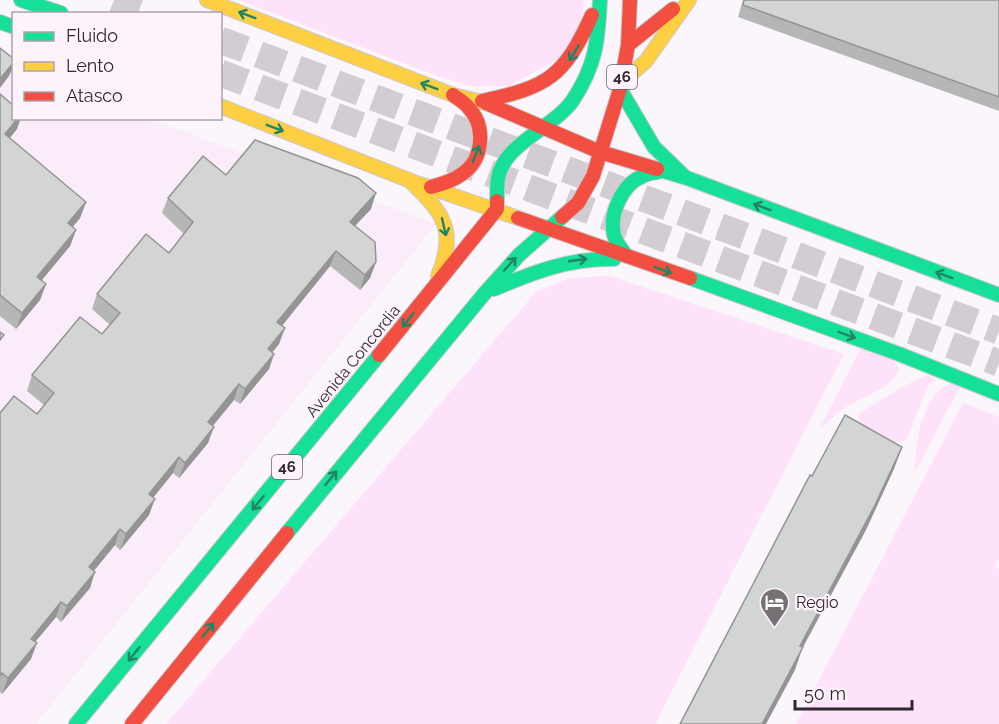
<svg xmlns="http://www.w3.org/2000/svg" width="999" height="724" viewBox="0 0 999 724" font-family="Raleway,sans-serif">
<style>
.built{fill:#faedf9}
.green{fill:#fde2fa}
.lines{fill:none;stroke-linecap:round;stroke-linejoin:round}
.primary-tunnel{stroke:#d2cdd2;stroke-width:27;stroke-dasharray:27 14;stroke-linecap:butt}
.fast-casing{stroke:#ccc7cb;stroke-width:16}
.slow-casing{stroke:#ccc7cb;stroke-width:16}
.jam-casing{stroke:#ccc7cb;stroke-width:16}
.fast{stroke:#16e098;stroke-width:14}
.slow{stroke:#ffcf43;stroke-width:14}
.jam{stroke:#f24e42;stroke-width:14}
.wall{fill:#b5b6b6}
.shaded-wall{fill:#949494}
.building{fill:#d3d4d4;stroke:#949494;stroke-width:1.5}
.oneway{stroke:#228462}
.labels{text-anchor:middle;dominant-baseline:central;stroke-width:4.5;stroke-linejoin:round;paint-order:stroke}
.shield{fill:#fef3fd;stroke:#6c666b;stroke-width:1.5}
.shield-label{font-size:15px;font-weight:bold;fill:#2e292d}
.street-label{font-size:16px;fill:#2e292d;stroke:#fef3fd}
.poi-label{font-size:16px;fill:#2e292d;stroke:#fef3fd;text-anchor:start}
</style>
<rect width="100%" height="100%" fill="#fbf6fb"/>
<!-- built -->
<path class="built" d="M0,64L13,69L14,118L150,119L436,224L36,724H0Z"/>
<!-- green -->
<path class="green" d="M238,0H584L581,22L566,55L508,86H472L443,78Z
M610,276L844,354L655,724H166L536,292L569,278Z
M864,342L895,362L899,370C892,389 865,395 849,405C838,412 828,421 819,430Z
M928,375L935,379L927,387L907,439C892,449 874,433 861,425L858,418L860,413L904,386Z
M963,381L915,472C915,448 920,406 941,389C947,384 955,383 963,381Z
M963,403L999,417V558L995,567L999,569V724H796Z"/>
<g class="lines">
<!-- primary-tunnel -->
<path class="primary-tunnel" d="M114,0L150,14
M220,40L999,331
M220,73L999,363"/>
<defs>
<path id="fast" d="M21,0L61,13
M0,22L14,27
M620,89L654,147L684,176
M657,169L687,178L999,295
M497,201C497,194 497,186 498,178C504,143 554,128 573,100C596,65 598,41 600,0
M626,255C621,249 616,243 614,235C609,214 622,184 643,176C648,173 655,173 661,171
M690,278L899,354L999,394
M494,289C534,272 570,258 614,259
M287,533L484,294L519,255L562,217
M76,724L379,355"/>
<path id="slow" d="M207,0L453,95L486,103
M622,82L646,61L689,0
M220,106L411,181L518,218
M411,182C444,214 457,230 438,276"/>
<path id="jam" d="M628,45L673,9
M482,101C548,87 564,77 592,15
M486,103L600,152L657,169
M431,187C442,184 453,181 462,174C484,159 486,126 468,107C464,102 458,99 453,95
M562,217L578,203L593,176L620,89L628,45L630,0
M518,218L690,278
M379,355L497,209V201
M132,724L287,533"/>
</defs>
<!-- fast casing -->
<use href="#fast" class="fast-casing"/>
<!-- slow casing -->
<use href="#slow" class="slow-casing"/>
<!-- jam casing -->
<use href="#jam" class="jam-casing"/>
<!-- fast -->
<use href="#fast" class="fast"/>
<!-- slow -->
<use href="#slow" class="slow"/>
<!-- jam -->
<use href="#jam" class="jam"/>
</g>
<!-- wall -->
<path class="wall" d="M743,0H999V111L738,17Z
M0,94L17,129L10,138L86,202L80,218L73,227L76,230L70,246L42,280L46,284L40,300L16,329L0,316Z
M226,175L371,209L355,226L376,262L370,278L360,290L330,266L282,326L279,344L272,352L274,354L269,369L240,404L234,400L212,426L208,443L179,478L173,473L153,498L149,515L120,550L115,545L93,571L90,588L61,622L56,617L35,642L31,659L2,694L0,692V413L37,414L44,405L27,391L32,375L102,334L110,325L92,309L97,294L169,253L184,234L162,213L168,198Z"/>
<!-- shaded-wall -->
<path class="shaded-wall" d="M14,62V65L9,76L0,88V79Z
M18,118H21L17,129L0,149L5,134Z
M376,193L371,209L344,237L350,222Z
M86,202L80,218L62,239L68,223Z
M76,230L70,246L31,293L37,277Z
M336,251L330,266L272,338L277,322Z
M376,262L370,278L360,290L365,275Z
M46,284L40,300L16,329L22,313Z
M285,328L279,344L263,364L268,349Z
M274,354L269,369L240,404L245,389Z
M239,384L234,400L203,438L208,422Z
M214,427L208,443L179,478L185,463Z
M902,447L894,469L866,530L802,649L795,670L766,724H762L800,646Z
M179,457L173,473L143,510L149,494Z
M155,499L149,515L120,550L126,534Z
M120,529L115,545L84,583L89,567Z
M95,572L90,588L61,622L67,606Z
M61,602L56,617L25,654L31,639Z
M37,643L31,659L2,694L8,678Z"/>
<!-- building -->
<path class="building" d="M744,0H999V97L743,5Z
M0,48L14,59V62L0,79Z
M0,94L14,106V118H18L5,134L86,202L68,223L76,230L37,277L46,284L22,313L0,295Z
M255,140L358,178L376,193L350,222L375,242L376,262L365,275L336,251L277,322L285,328L268,349L274,354L245,389L239,384L208,422L214,427L185,463L179,457L149,494L155,499L126,534L120,529L89,567L95,572L67,606L61,602L31,639L37,643L8,678L2,673L0,676V413L14,396L37,414L54,393L32,375L80,317L102,334L120,313L97,294L146,234L169,253L193,222L168,198L203,156L226,175Z
M0,332L4,335L0,340Z
M845,415L902,447L874,507L800,646L803,647L762,724H680L810,475L812,476Z"/>
<!-- one-way arrows -->
<defs><path id="oneway-shaft" d="M-6 0H5M1.5-3L5.5 0L1.5 3" fill="none" stroke-width="1.6" stroke-linecap="round" stroke-linejoin="round" transform="scale(1.5)"/></defs>
<g class="oneway">
<use href="#oneway-shaft" transform="translate(247 15) rotate(-159)"/>
<use href="#oneway-shaft" transform="translate(574 53) rotate(122)"/>
<use href="#oneway-shaft" transform="translate(429 86) rotate(-159)"/>
<use href="#oneway-shaft" transform="translate(275 128) rotate(21)"/>
<use href="#oneway-shaft" transform="translate(476 154) rotate(-69)"/>
<use href="#oneway-shaft" transform="translate(762 207) rotate(-159)"/>
<use href="#oneway-shaft" transform="translate(444 227) rotate(77)"/>
<use href="#oneway-shaft" transform="translate(578 260) rotate(-8)"/>
<use href="#oneway-shaft" transform="translate(510 264) rotate(-48)"/>
<use href="#oneway-shaft" transform="translate(663 270) rotate(20)"/>
<use href="#oneway-shaft" transform="translate(944 275) rotate(-160)"/>
<use href="#oneway-shaft" transform="translate(408 320) rotate(129)"/>
<use href="#oneway-shaft" transform="translate(847 335) rotate(20)"/>
<use href="#oneway-shaft" transform="translate(331 478) rotate(-51)"/>
<use href="#oneway-shaft" transform="translate(258 503) rotate(129)"/>
<use href="#oneway-shaft" transform="translate(208 630) rotate(-51)"/>
<use href="#oneway-shaft" transform="translate(134 654) rotate(129)"/>
</g>
<!-- icons -->
<defs>
<symbol id="hotel-pin" viewBox="-11 -11 22 30"><path d="M0 17L-7.5 6A9.5 9.5 0 1 1 7.5 6Z" fill="#767175" stroke="#fef3fd"/><path d="M-6-4.5h1.5V1H6V5H4.5V3h-9V5H-6ZM-4 0a1.8 1.8 0 1 1 3.6 0ZM.5 0V-2.5h3Q6-2.5 6 0Z" fill="#fff"/></symbol>
</defs>
<g fill-rule="evenodd">
<use href="#hotel-pin" x="758" y="586" width="33" height="45"/>
</g>
<g class="labels">
<!-- shield labels -->
<g class="shield">
<rect x="607" y="65" width="30" height="24" rx="4.5"/>
<rect x="272" y="455" width="30" height="24" rx="4.5"/>
</g>
<g class="shield-label">
<text x="622" y="77">46</text>
<text x="287" y="467">46</text>
</g>
<!-- street labels -->
<g class="street-label">
<text transform="translate(353 361) rotate(-51)">Avenida Concordia</text>
</g>
<!-- poi labels -->
<g class="poi-label">
<text x="796" y="602">Regio</text>
</g>
</g>
<!-- legend -->
<rect x="12" y="12" width="210" height="108" fill="#fef3fd" stroke="#aba2aa" stroke-width="1.5"/>
<rect x="24" y="32" width="30" height="9" fill="#16e098" stroke="#aba2aa" stroke-width="1.5"/>
<text x="66" y="42" font-size="18" fill="#2e292d">Fluido</text>
<rect x="24" y="62" width="30" height="9" fill="#ffcf43" stroke="#aba2aa" stroke-width="1.5"/>
<text x="66" y="72" font-size="18" fill="#2e292d">Lento</text>
<rect x="24" y="92" width="30" height="9" fill="#f24e42" stroke="#aba2aa" stroke-width="1.5"/>
<text x="66" y="102" font-size="18" fill="#2e292d">Atasco</text>
<!-- scale -->
<path d="M795 700v9h117v-9" fill="none" stroke="#2e292d" stroke-width="3"/>
<text x="804" y="700" font-size="18" fill="#2e292d" stroke="#fef3fd" stroke-width="4.5" paint-order="stroke">50 m</text>
</svg>
